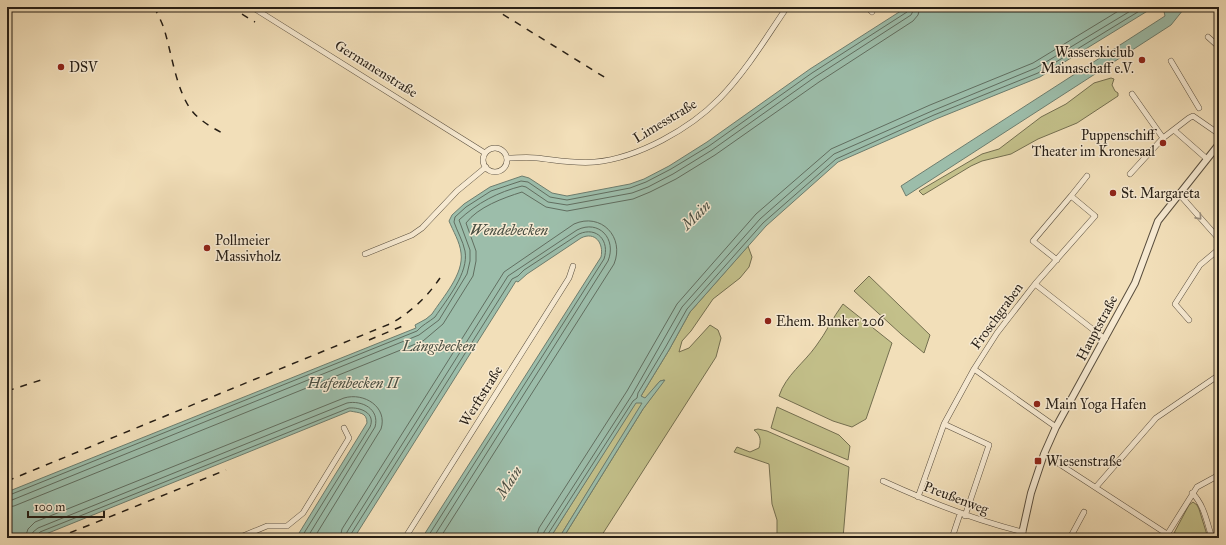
<svg xmlns="http://www.w3.org/2000/svg" width="1226" height="545" viewBox="0 0 1226 545" font-family="'IM FELL Great Primer',serif">
<style>
.green{fill:#c3c08a;stroke:#746f50}
.water{fill:#9cbdaa;stroke:#6d7d6e}
.lines{fill:none;stroke-linecap:round;stroke-linejoin:round}
.shore{stroke:#616e60;stroke-width:1}
.minor-casing{stroke:#594e3e;stroke-width:6}
.tertiary-casing{stroke:#594e3e;stroke-width:8}
.minor{stroke:#f7ead2;stroke-width:5}
.tertiary{stroke:#f7ead2;stroke-width:6}
.rail{stroke:#261e15;stroke-width:1.5;stroke-dasharray:7 7;stroke-linecap:butt}
.oneway{stroke:#998e7d}
.poi-dot{fill:#8f2418;stroke:#f7ead2;stroke-width:1.5}
.labels{text-anchor:middle;dominant-baseline:central;stroke-width:3;stroke-linejoin:round;paint-order:stroke}
.poi-label{font-size:14px;fill:#261e15;stroke:#f7ead2;text-anchor:start}
.street-label{font-size:14px;fill:#261e15;stroke:#f7ead2}
.water-label{font-size:15px;font-style:italic;fill:#494e42;stroke:#f7ead2}
</style>
<rect width="100%" height="100%" fill="#f2dfb9"/>
<filter id="stains"><feTurbulence type="fractalNoise" baseFrequency=".005" numOctaves="4"/><feColorMatrix values="0 0 0 0 .2 0 0 0 0 .09 0 0 0 0 .02 0 0 0 .5 -.17"/></filter>
<radialGradient id="worn" r=".72"><stop offset=".6" stop-color="#630" stop-opacity="0"/><stop offset="1" stop-color="#630" stop-opacity=".3"/></radialGradient>
<!-- green -->
<path class="green" d="M1111,78L1114,79L1112,85L1115,91L1118,93V96L1077,123L1038,139L1011,154L982,161L971,166L923,195L919,191L982,154L999,149L1041,117L1066,104L1094,83Z
M748,246L752,257L749,267L740,278L713,299L691,331L682,341L679,352L689,348L710,325L718,330L721,338L716,357L600,538H563L643,409L664,380L660,381L645,399L641,396L669,350L690,312Z
M869,276L930,335L924,353L901,334L854,291Z
M843,304L892,343L866,419L852,427L833,421L779,396C786,375 804,363 816,346C826,333 833,317 843,304Z
M636,402L643,403L559,538H550Z
M777,407L839,435L850,446L848,460L771,428Z
M758,429L767,431L849,467L843,538H777V520L772,504L769,464L734,452L737,447L750,452L759,448C761,441 761,435 754,430Z
M1193,502L1197,505L1199,509L1208,538H1200L1174,533L1189,505Z"/>
<!-- water -->
<path class="water" d="M907,7H1154L1040,77L936,119L838,162L766,226L690,312L669,350L641,396L645,398L660,381L665,380L643,409L563,538H559L642,403H636L550,538H422L601,257C604,243 595,231 581,238L527,274L518,282L516,281L354,538H296L367,423C367,412 359,413 350,411L36,538H7V492L416,328L415,325L426,319L432,314C443,297 464,274 461,253C460,242 453,231 449,221L452,215L464,204L490,187L522,176L529,178L552,193L567,196L630,184L644,179L669,166L707,142L810,69Z
M1163,7H1183V10L1171,25L906,196L901,186L1165,16Z"/>
<g class="lines">
<!-- shore -->
<path class="shore" d="M7,496L417,331C422,325 429,322 435,317C447,299 469,273 465,251C463,241 457,231 454,222L455,217L466,207L491,191L521,181L528,182L550,197L567,200L630,188L646,182L671,169L709,146L812,73L907,12L909,7
M7,501L12,500L419,335L439,320L467,274L470,261V250L459,220C477,203 498,192 522,186L526,187L548,202L567,205L632,193L648,187L673,174L712,150L815,77L911,15L913,11L914,7
M7,507L14,506L423,341L443,324L473,276L476,261V251L466,223C478,207 503,198 522,192L546,207L567,211L633,199L650,192L676,179L715,155L819,82L913,21L918,15L920,7
M25,538L28,529L35,522L344,398C364,392 388,407 381,429L314,538
M31,538L33,532L38,528L347,403C362,400 380,409 375,427L307,538
M36,538L37,535L40,532L349,408C360,407 376,413 370,427L301,538
M340,538L342,529L504,272L574,224C601,212 625,237 614,264L440,538
M346,538L347,532L508,276L577,230C599,219 617,239 608,261L433,538
M351,538V534L512,279L518,276L524,270L579,234C597,226 610,241 604,259L427,538
M536,538L539,528L627,391L677,304L756,214L831,149L930,105L1033,63L1125,7
M542,538L544,532L632,395L682,307L760,219L834,154L932,111L1036,68L1137,7
M547,538L548,534L633,401L637,398L638,393L665,348L687,309L763,223L836,159L934,115L1038,73L1146,7"/>
<defs>
<path id="minor" d="M252,7L485,153
M867,7L872,12
M1208,37L1219,47
M1171,61L1199,108
M1132,94L1163,138
M1174,130L1207,159
M483 160a12 12 0 1 1 24 0a12 12 0 1 1-24 0Z
M507,158C517,158 527,157 537,158C556,160 576,164 595,162C638,158 690,129 720,98C746,71 766,38 787,7
M1130,174L1163,138L1189,118L1193,116L1219,134
M1180,195L1219,239
M365,254L412,235L422,228L457,191L486,167
M1057,260L1033,241L1071,196
M1035,284L1105,339
M1189,320L1175,304L1200,265L1219,249
M974,369L1056,427
M944,424L989,445L965,516
M1044,454L1167,534
M883,481C929,502 974,520 1023,532
M1096,487L1156,418L1219,375
M1192,493C1204,504 1207,523 1212,538
M918,497L944,424L974,369L997,333L1035,284L1095,216L1071,196L1087,176
M238,538L267,526H287L303,513L349,438L344,428
M405,538L569,278L573,266
M952,538L960,514
M1070,538L1084,512
M1165,538L1197,487L1219,475"/>
<path id="tertiary" d="M1021,538L1031,493L1044,454L1056,427L1135,283L1158,221L1219,144"/>
</defs>
<!-- minor casing -->
<use href="#minor" class="minor-casing"/>
<!-- tertiary casing -->
<use href="#tertiary" class="tertiary-casing"/>
<!-- minor -->
<use href="#minor" class="minor"/>
<!-- tertiary -->
<use href="#tertiary" class="tertiary"/>
<!-- rail -->
<path class="rail" d="M154,7C158,15 163,24 165,32C172,56 177,92 192,111C200,121 213,128 224,134
M230,7L255,22
M491,7L609,80
M369,340L405,325
M7,391L44,379
M7,481L392,323C412,311 427,297 440,278
M57,538L226,470"/>
</g>
<!-- one-way arrows -->
<defs><path id="oneway-chevron" d="M-2-3.5L2.5 0L-2 3.5" fill="none" stroke-width="1.6" stroke-linecap="round" stroke-linejoin="round"/></defs>
<use class="oneway" href="#oneway-chevron" transform="translate(1199 217) rotate(48)"/>
<!-- markers -->
<g class="poi-dot">
<circle cx="1142" cy="60" r="4"/>
<circle cx="61" cy="67" r="4"/>
<circle cx="1163" cy="143" r="4"/>
<circle cx="1113" cy="193" r="4"/>
<circle cx="207" cy="248" r="4"/>
<circle cx="768" cy="321" r="4"/>
<circle cx="1037" cy="404" r="4"/>
<rect x="1034" y="457" width="8" height="8" rx="2"/>
</g>
<g class="labels">
<!-- poi labels -->
<g class="poi-label">
<text x="1134" y="52" text-anchor="end">Wasserskiclub<tspan x="1134" dy="16">Mainaschaff e.V.</tspan></text>
<text x="69" y="67">DSV</text>
<text x="1155" y="135" text-anchor="end">Puppenschiff<tspan x="1155" dy="16">Theater im Kronesaal</tspan></text>
<text x="1121" y="193">St. Margareta</text>
<text x="215" y="240">Pollmeier<tspan x="215" dy="16">Massivholz</tspan></text>
<text x="776" y="321">Ehem. Bunker 206</text>
<text x="1045" y="404">Main Yoga Hafen</text>
<text x="1046" y="461">Wiesenstraße</text>
</g>
<!-- street labels -->
<g class="street-label">
<text transform="translate(376 69) rotate(32)">Germanenstraße</text>
<text transform="translate(665 121) rotate(-31)">Limesstraße</text>
<text transform="translate(997 316) rotate(-54)">Froschgraben</text>
<text transform="translate(1097 328) rotate(-62)">Hauptstraße</text>
<text transform="translate(481 396) rotate(-58)">Werftstraße</text>
<text transform="translate(956 498) rotate(21)">Preußenweg</text>
</g>
<!-- water labels -->
<g class="water-label">
<text transform="translate(696 215) rotate(-44)">Main</text>
<text x="509" y="230">Wendebecken</text>
<text x="439" y="346">Längsbecken</text>
<text x="353" y="383">Hafenbecken II</text>
<text transform="translate(509 482) rotate(-57)">Main</text>
</g>
</g>
<!-- margin -->
<rect width="1226" height="545" fill="none" stroke="#f2dfb9" stroke-width="24"/>
<rect x="8" y="8" width="1210" height="529" fill="none" stroke="#261e15" stroke-width="2"/>
<rect x="12" y="12" width="1202" height="521" fill="none" stroke="#261e15"/>
<!-- scale -->
<path d="M28 511v6h76v-6" fill="none" stroke="#261e15" stroke-width="2"/>
<text x="34" y="511" font-size="12" fill="#261e15" stroke="#f7ead2" stroke-width="3" paint-order="stroke">100 m</text>
<rect width="100%" height="100%" filter="url(#stains)"/>
<rect width="100%" height="100%" fill="url(#worn)"/>
</svg>
